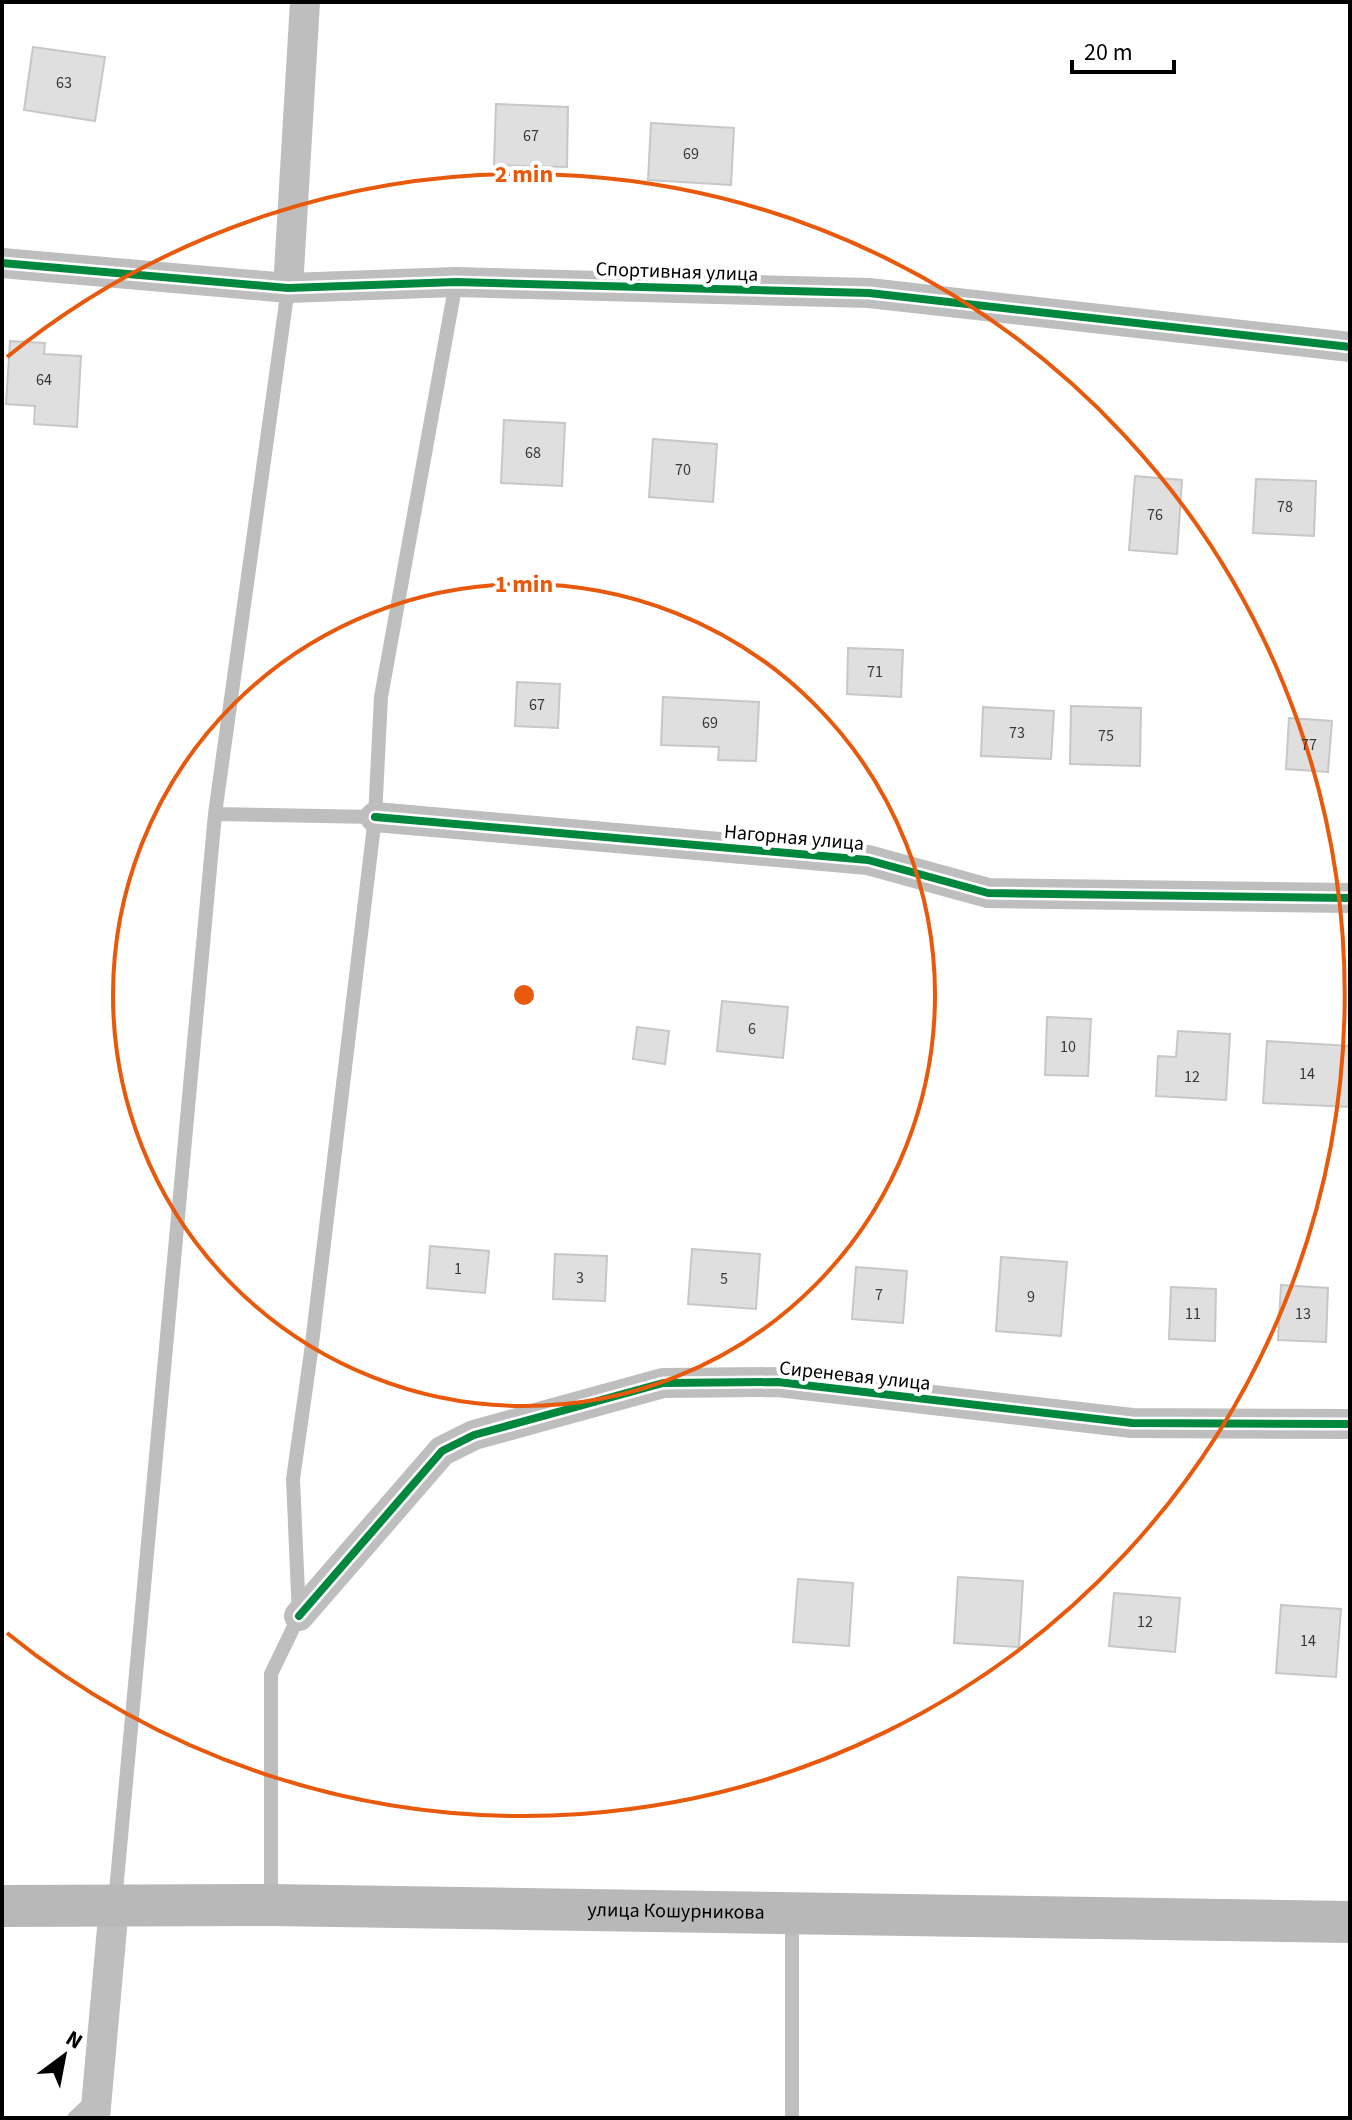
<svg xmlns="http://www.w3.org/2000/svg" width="1352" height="2120" viewBox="0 0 1352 2120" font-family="'Source Sans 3',sans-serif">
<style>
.building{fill:#dfdfdf;stroke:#c7c7c7;stroke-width:2}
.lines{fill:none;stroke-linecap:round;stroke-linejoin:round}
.service{stroke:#bebebe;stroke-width:14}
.minor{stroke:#bebebe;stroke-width:30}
.secondary{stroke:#b8b8b8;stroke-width:42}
.cycleway-casing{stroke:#fff;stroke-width:13}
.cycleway{stroke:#00873e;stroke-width:8}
.ring{fill:none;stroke:#e8590c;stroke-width:4}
.labels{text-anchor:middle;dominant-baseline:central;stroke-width:8;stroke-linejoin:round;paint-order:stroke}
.number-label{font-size:16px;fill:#383838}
.street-label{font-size:20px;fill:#000;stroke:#fff}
.centre{fill:#e8590c;stroke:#fff;stroke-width:4}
.ring-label{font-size:24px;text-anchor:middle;font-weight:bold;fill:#e8590c;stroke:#fff;stroke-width:8;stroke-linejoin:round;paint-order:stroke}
</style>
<rect width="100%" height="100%" fill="#fff"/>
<!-- building -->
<path class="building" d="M33,47L105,57L95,121L24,110Z
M496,104L568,107L567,167L494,165Z
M651,123L734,128L731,185L648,180Z
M10,341L45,343L44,354L81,356L77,427L34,424L35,406L6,404Z
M504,420L565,423L562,486L501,483Z
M653,439L717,444L713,502L649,497Z
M1135,476L1182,480L1177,554L1129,550Z
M1256,479L1316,481L1314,536L1253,533Z
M848,648L903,650L901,697L847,694Z
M517,682L560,684L558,728L515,726Z
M663,697L759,702L756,761L718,760L719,747L661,745Z
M1071,706L1141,708L1140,766L1070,764Z
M983,707L1054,711L1051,759L981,756Z
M1289,718L1332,721L1328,772L1286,769Z
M722,1001L788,1007L783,1058L717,1051Z
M1047,1017L1091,1019L1088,1076L1045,1075Z
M637,1027L669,1031L665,1064L633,1059Z
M1178,1031L1230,1034L1226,1100L1156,1096L1158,1056L1176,1057Z
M1267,1041L1350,1046V1107L1263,1103Z
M430,1246L489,1251L485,1293L427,1288Z
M692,1249L760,1254L756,1309L688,1304Z
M555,1254L607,1256L605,1301L553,1299Z
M1001,1257L1067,1262L1061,1336L996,1331Z
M856,1267L907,1271L903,1323L852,1319Z
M1281,1285L1328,1288L1326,1342L1278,1340Z
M1171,1287L1216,1289L1215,1341L1169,1339Z
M958,1577L1023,1581L1019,1647L954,1643Z
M798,1579L853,1583L849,1646L793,1642Z
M1114,1593L1180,1598L1175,1652L1109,1646Z
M1281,1605L1341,1609L1336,1677L1276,1673Z"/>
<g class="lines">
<!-- service -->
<path class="service" d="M215,814L375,817
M115,1902L215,814L288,288
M271,1903V1674L299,1616L293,1479L311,1352L375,817L381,697L456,282
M792,1918V2118
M74,2118L94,2099"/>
<!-- minor -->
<path class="minor" d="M2,263L288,288L456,282L869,293L1350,347
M288,288L305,2
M375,817L868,860L988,893L1350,898
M299,1616L442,1451L474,1435L663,1383L778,1382L1132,1423L1350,1424
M95,2118L114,1906"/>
<!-- secondary -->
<path class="secondary" id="s1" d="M2,1906L271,1905L1350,1922"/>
<defs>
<path id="cycleway" d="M2,263L288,288L456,282L869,293L1350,347
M375,817L868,860L988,893L1350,898
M299,1616L442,1451L474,1435L663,1383L778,1382L1132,1423L1350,1424"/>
</defs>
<!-- cycleway casing -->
<use href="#cycleway" class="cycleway-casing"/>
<!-- cycleway -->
<use href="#cycleway" class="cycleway"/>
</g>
<!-- distance rings -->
<g class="ring">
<circle cx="524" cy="995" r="411"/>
<path d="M7 357A821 821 0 1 1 7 1633"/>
</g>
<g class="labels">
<!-- number labels -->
<g class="number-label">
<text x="64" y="83">63</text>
<text x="531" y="136">67</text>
<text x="691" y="154">69</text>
<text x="44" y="380">64</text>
<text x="533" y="453">68</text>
<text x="683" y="470">70</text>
<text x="1285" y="507">78</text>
<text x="1155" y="515">76</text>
<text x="875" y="672">71</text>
<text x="537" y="705">67</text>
<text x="710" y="723">69</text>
<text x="1017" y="733">73</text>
<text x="1106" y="736">75</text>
<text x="1309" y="745">77</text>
<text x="752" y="1029">6</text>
<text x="1068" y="1047">10</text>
<text x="1307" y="1074">14</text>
<text x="1192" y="1077">12</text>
<text x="458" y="1269">1</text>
<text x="580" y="1278">3</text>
<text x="724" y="1279">5</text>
<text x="879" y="1295">7</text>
<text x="1031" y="1297">9</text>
<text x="1193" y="1314">11</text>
<text x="1303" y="1314">13</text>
<text x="1145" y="1622">12</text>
<text x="1308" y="1641">14</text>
</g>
<!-- street labels -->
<g class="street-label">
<text transform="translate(677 272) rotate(2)">Спортивная улица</text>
<text transform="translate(794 838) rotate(5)">Нагорная улица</text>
<text transform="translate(855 1376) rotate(6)">Сиреневая улица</text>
<text stroke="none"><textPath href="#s1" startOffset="674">улица Кошурникова</textPath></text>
</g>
</g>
<circle cx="524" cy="995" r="12" class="centre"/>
<g class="ring-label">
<text x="524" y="182">2 min</text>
<text x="524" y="592">1 min</text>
</g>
<!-- border -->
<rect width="1352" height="2120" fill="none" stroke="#000000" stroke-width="8"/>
<!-- north arrow -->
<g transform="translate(64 2056) rotate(32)" stroke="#ffffff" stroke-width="6" paint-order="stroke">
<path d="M0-6L14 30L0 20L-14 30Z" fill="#000000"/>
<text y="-12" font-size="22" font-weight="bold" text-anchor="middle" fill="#000000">N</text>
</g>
<!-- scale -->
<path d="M1072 60v12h102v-12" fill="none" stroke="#000000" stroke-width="4"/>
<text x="1084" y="60" font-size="24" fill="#000000" stroke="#ffffff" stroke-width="6" paint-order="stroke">20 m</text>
</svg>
